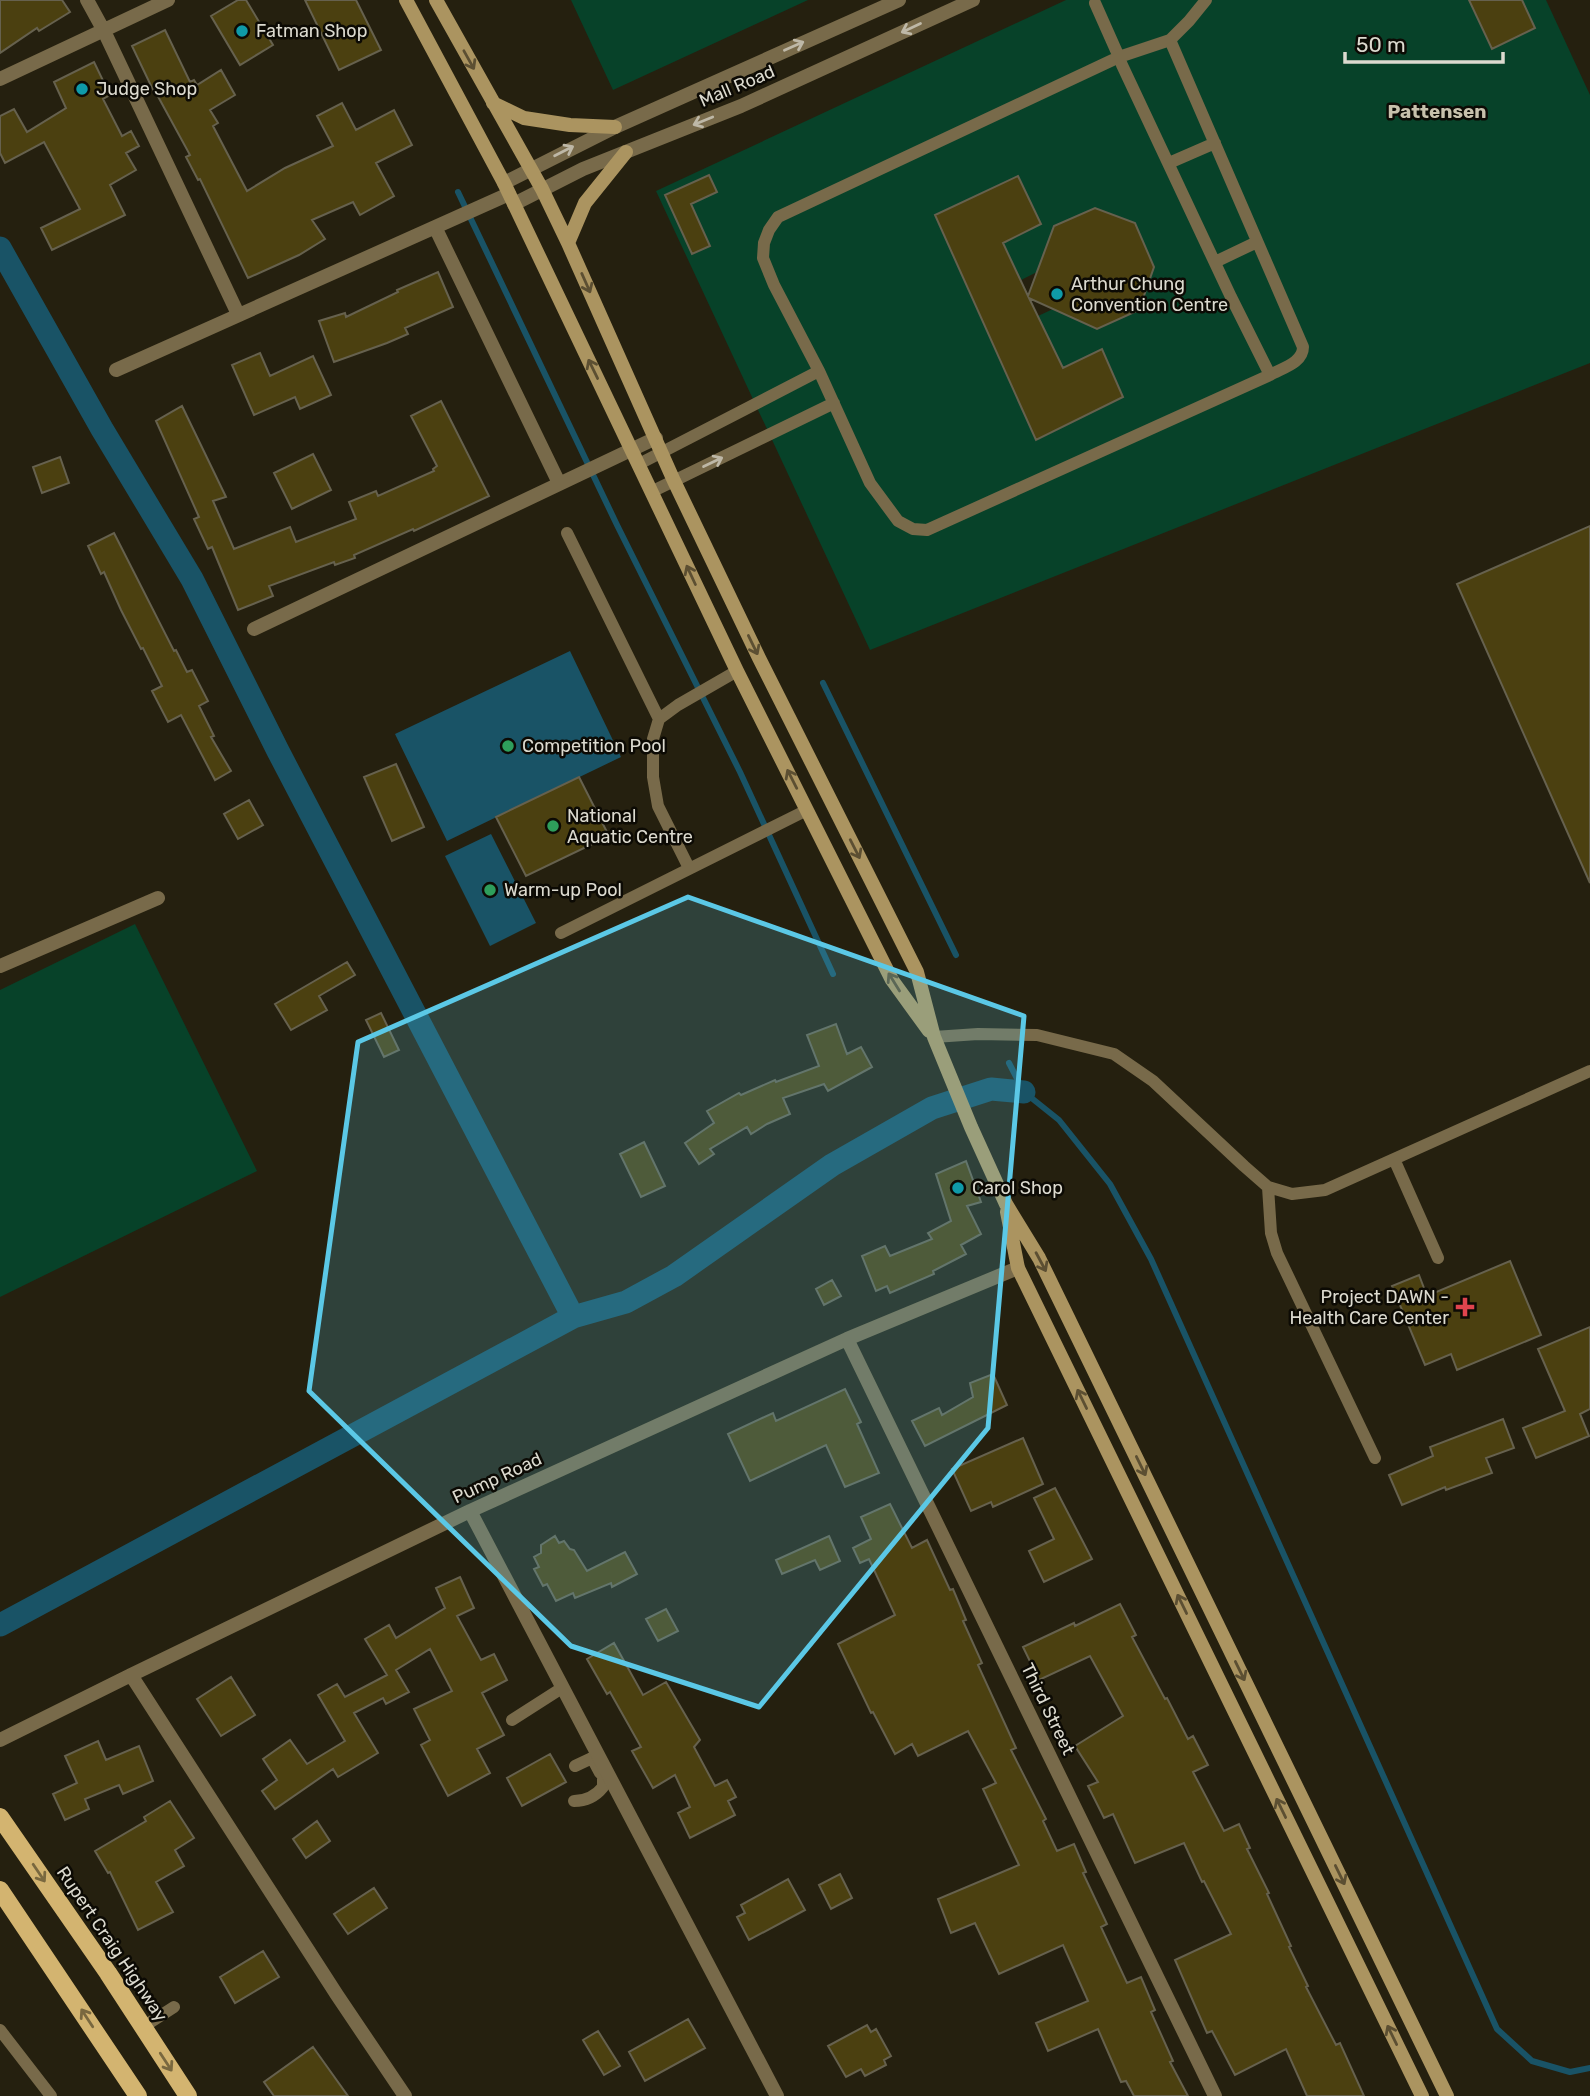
<svg xmlns="http://www.w3.org/2000/svg" width="1590" height="2096" viewBox="0 0 1590 2096" font-family="Rubik,sans-serif">
<style>
.green{fill:#074229;fill-rule:evenodd}
.water{fill:#195366}
.lines{fill:none;stroke-linecap:round;stroke-linejoin:round}
.stream{stroke:#195366;stroke-width:6}
.canal{stroke:#195366;stroke-width:23}
.building{fill:#4b4010;stroke:#66614e;stroke-width:2}
.lane{stroke:#786a4a;stroke-width:12}
.street{stroke:#786a4a;stroke-width:14}
.secondary{stroke:#ab9460;stroke-width:14}
.primary{stroke:#d3b470;stroke-width:18}
.oneway{stroke:#beb8a7}
.oneway2{stroke:#5c4f32}
.oneway3{stroke:#79683f}
.marked{fill:#5bc8e6;fill-opacity:0.2;stroke:#5bc8e6;stroke-width:5;stroke-linejoin:round}
.culture-dot{fill:#0f9aa8;stroke:#0c0a04;stroke-width:2.5}
.leisure-dot{fill:#2e9e5b;stroke:#0c0a04;stroke-width:2.5}
.health-dot{fill:#e0444e;stroke:#0c0a04;stroke-width:2.5}
.labels{text-anchor:middle;dominant-baseline:central;stroke-width:5;stroke-linejoin:round;paint-order:stroke}
.poi-label{font-size:18px;fill:#dcdacf;stroke:#0c0a04;text-anchor:start}
.street-label{font-size:18px;fill:#dcdacf;stroke:#0c0a04}
.neighbourhood-label{font-size:19px;font-weight:bold;fill:#c7c1ac;stroke:#0c0a04}
</style>
<rect width="100%" height="100%" fill="#25200f"/>
<!-- green -->
<path class="green" d="M571,0H808L613,90Z
M1066,0H1546L1590,95V363L870,650L656,191ZM1018,176L1041,224L1003,243L1021,280L1037,272L1054,226L1095,208L1135,223L1154,266L1139,310L1097,329L1053,309L1038,316L1063,368L1102,350L1123,397L1036,440L935,215Z
M135,924L257,1171L0,1297V990Z"/>
<!-- water -->
<path class="water" d="M570,651L621,757L447,841L395,734Z
M491,834L536,923L490,946L445,856Z"/>
<g class="lines">
<!-- stream -->
<path class="stream" d="M458,192L617,525L740,772L833,974
M823,683L956,955
M1009,1063L1024,1092L1059,1120L1110,1184L1151,1259L1497,2029L1532,2061L1570,2072L1590,2068"/>
<!-- canal -->
<path class="canal" d="M0,248L102,429L192,579L278,751L573,1317
M0,1625L573,1317L626,1302L674,1276L832,1165L932,1108L991,1089L1024,1092"/>
</g>
<!-- building -->
<path class="building" d="M0,0H62L70,12L39,31L37,28L0,53Z
M238,0H246L273,45L240,65L211,16Z
M305,0H356L381,50L339,70Z
M1469,0H1522L1535,28L1492,49Z
M165,30L190,82L194,80L197,85L221,70L235,95L210,110L218,123L213,126L247,191L285,168L333,146L317,116L342,103L356,130L394,110L412,145L376,163L394,196L360,215L353,202L312,220L325,239L299,255L248,278L200,179L198,180L186,157L190,155L155,91L154,92L132,46Z
M94,62L110,95L103,99L122,136L131,131L139,146L126,153L136,170L110,185L125,215L52,250L41,228L80,209L44,142L5,163L0,153V116L14,109L27,132L66,108L54,82Z
M709,175L717,192L691,204L710,246L692,254L665,195Z
M1018,176L1041,224L1003,243L1028,296L1054,226L1095,208L1135,223L1154,267L1139,310L1097,329L1029,298L1063,368L1102,349L1123,397L1036,440L935,215Z
M438,272L453,307L405,328L408,334L387,343L334,362L319,321L345,313L346,317L398,292L397,290Z
M260,353L270,376L313,356L331,395L300,409L295,397L254,415L232,365Z
M441,401L489,496L414,531L413,529L354,555L355,558L335,565L334,562L269,586L273,596L238,610L212,547L208,549L194,519L199,517L156,421L182,406L226,497L213,501L234,549L290,527L296,542L356,519L349,502L376,491L378,496L434,471L433,469L437,466L411,416Z
M313,454L331,490L292,509L274,473Z
M60,457L69,483L42,493L33,467Z
M1590,526V883L1457,584Z
M114,533L174,651L176,650L187,672L192,670L208,701L199,706L214,736L211,737L231,771L215,780L181,715L168,722L152,691L162,686L143,648L141,649L121,610L104,572L101,574L88,546Z
M396,764L424,827L392,841L364,777Z
M579,777L609,836L526,876L496,817Z
M249,800L263,825L238,839L224,814Z
M347,962L355,975L319,996L327,1010L291,1030L275,1004Z
M381,1013L399,1050L384,1057L366,1020Z
M836,1024L847,1054L861,1047L872,1067L828,1091L824,1084L783,1098L790,1114L767,1124L751,1134L747,1127L710,1149L714,1154L699,1164L685,1143L714,1123L707,1111L739,1093L741,1095L775,1080L776,1082L819,1066L807,1035Z
M644,1142L665,1186L641,1197L620,1154Z
M966,1161L981,1202L967,1206L981,1234L961,1245L966,1254L933,1271L934,1274L890,1293L887,1286L876,1291L862,1256L885,1246L890,1256L932,1239L928,1233L951,1221L936,1174Z
M1510,1261L1541,1335L1457,1370L1451,1354L1425,1365L1392,1286L1419,1275L1427,1296Z
M832,1280L841,1296L824,1305L816,1289Z
M1590,1327V1409L1580,1414L1589,1436L1536,1458L1523,1428L1565,1411L1538,1349Z
M993,1374L1007,1405L925,1446L912,1421L939,1408L942,1415L973,1397L970,1383Z
M845,1389L861,1422L857,1424L879,1473L845,1487L826,1445L750,1481L728,1434L773,1413L776,1421Z
M1503,1419L1514,1448L1486,1458L1492,1473L1446,1490L1445,1487L1402,1505L1389,1475L1433,1456L1430,1447Z
M1023,1438L1043,1484L993,1507L991,1502L971,1511L952,1469Z
M1055,1488L1092,1559L1044,1582L1029,1551L1054,1539L1034,1498Z
M890,1504L912,1548L927,1540L950,1590L953,1589L966,1620L963,1621L982,1663L978,1665L1016,1748L1011,1750L1046,1819L1043,1821L1057,1851L1074,1844L1086,1872L1083,1873L1107,1924L1101,1927L1127,1983L1141,1977L1155,2010L1151,2012L1173,2061L1170,2062L1188,2096H1134L1126,2081L1121,2082L1098,2029L1048,2051L1036,2023L1088,2001L1063,1945L999,1974L975,1923L951,1933L938,1899L1019,1865L983,1789L996,1783L968,1731L918,1756L912,1744L895,1754L873,1712L871,1713L838,1644L895,1615L869,1559L860,1563L853,1548L871,1539L861,1517Z
M555,1536L559,1543L564,1541L570,1549L574,1550L587,1571L625,1552L637,1574L612,1587L611,1583L575,1598L573,1593L556,1601L547,1584L543,1586L534,1569L539,1567L534,1557L541,1553V1545Z
M829,1536L840,1561L820,1570L815,1560L782,1574L776,1560Z
M460,1577L474,1608L457,1616L481,1660L494,1654L507,1680L482,1693L504,1735L477,1749L490,1773L448,1796L421,1745L430,1740L414,1709L452,1691L430,1649L396,1670L409,1692L386,1704L383,1698L354,1713L378,1753L338,1777L333,1769L275,1809L262,1791L277,1780L263,1759L290,1740L307,1764L345,1741L318,1695L337,1684L345,1697L387,1675L365,1639L389,1625L396,1638L445,1608L436,1588Z
M1120,1604L1136,1635L1132,1637L1165,1699L1167,1698L1188,1739L1193,1736L1208,1765L1193,1772L1224,1831L1239,1824L1250,1848L1247,1849L1269,1893L1267,1894L1291,1946L1289,1947L1308,1986L1306,1987L1336,2045L1340,2043L1364,2096H1307L1286,2049L1235,2075L1212,2031L1207,2033L1175,1960L1231,1934L1204,1881L1202,1882L1184,1843L1135,1863L1113,1814L1104,1818L1088,1786L1098,1782L1075,1746L1123,1716L1090,1656L1039,1680L1023,1647L1074,1623L1075,1626Z
M666,1609L678,1631L658,1641L646,1619Z
M614,1643L643,1695L666,1682L700,1740L694,1747L715,1786L727,1780L736,1797L728,1801L735,1815L690,1838L678,1813L690,1807L675,1775L653,1788L632,1751L641,1747L610,1692L607,1694L587,1659Z
M231,1677L255,1715L221,1736L197,1699Z
M98,1741L106,1760L139,1746L153,1781L123,1794L119,1785L85,1799L89,1809L65,1820L53,1794L77,1783L65,1756Z
M550,1754L566,1782L522,1806L507,1778Z
M170,1801L194,1838L175,1850L184,1866L156,1882L173,1912L138,1930L110,1872L108,1873L95,1851L146,1821L144,1817Z
M317,1821L330,1841L306,1858L293,1839Z
M840,1874L852,1898L831,1909L819,1885Z
M788,1879L805,1910L749,1940L737,1917L745,1913L741,1905Z
M374,1888L387,1908L348,1934L334,1914Z
M263,1951L279,1977L235,2003L220,1977Z
M688,2019L705,2048L645,2081L629,2052Z
M867,2025L871,2032L876,2029L891,2056L884,2060L886,2065L865,2076L861,2069L846,2077L828,2046Z
M598,2031L620,2066L604,2075L583,2040Z
M313,2047L348,2096H274L264,2082Z"/>
<g class="lines">
<!-- lane -->
<path class="lane" d="M1095,3L1119,57L1122,65L1231,297L1270,375L927,530L913,529L898,521L870,483L819,371L774,285L763,258L764,243L769,230L778,217L1119,57L1170,40L1303,347C1303,363 1282,368 1270,375
M1170,40L1189,21L1206,0
M1169,163L1215,143
M1215,262L1257,242
M639,464L819,371
M651,492L834,403
M567,533L659,719
M689,868L658,806L653,777V739L659,719L678,705L737,671
M561,933L807,810
M934,1037L978,1034L1037,1035L1114,1054L1153,1081L1244,1166L1268,1187L1292,1194L1325,1190L1590,1071
M1394,1159L1438,1258
M1268,1187L1271,1233L1277,1253L1375,1458
M512,1720L562,1688
M575,1766L592,1758L600,1773
M574,1801C586,1801 595,1797 603,1787V1779L609,1776
M143,2027L174,2007
M0,2030L51,2096"/>
<!-- street -->
<path class="street" d="M87,0L104,31L238,314
M0,79L168,0
M504,183L615,127L899,0
M514,204L583,169L741,106L973,0
M435,227L559,483
M116,370L509,194
M254,629L656,438
M0,966L158,898
M847,1339L1215,2096
M470,1511L777,2096
M131,1675L337,1995L405,2096
M0,1740L131,1675L470,1511L847,1339L1018,1268"/>
<!-- secondary -->
<path class="secondary" d="M406,0L504,183L737,671L892,980L929,1031
M436,0L542,189L568,243L674,481L759,658L917,972L934,1037L971,1127L1006,1204L1039,1258L1447,2096
M493,103L524,118L570,125L615,127
M568,243L585,203L626,152
M1007,1212L1018,1268L1422,2096"/>
<!-- primary -->
<path class="primary" d="M0,1817L108,1973L188,2096
M0,1890L138,2096"/>
</g>
<!-- one-way arrows -->
<defs><path id="oneway-shaft" d="M-6 0H5M1.5-3L5.5 0L1.5 3" fill="none" stroke-width="1.6" stroke-linecap="round" stroke-linejoin="round" transform="scale(1.75)"/></defs>
<g class="oneway">
<use href="#oneway-shaft" transform="translate(911 28) rotate(155)"/>
<use href="#oneway-shaft" transform="translate(794 46) rotate(-24)"/>
<use href="#oneway-shaft" transform="translate(703 121) rotate(158)"/>
<use href="#oneway-shaft" transform="translate(564 151) rotate(-27)"/>
<use href="#oneway-shaft" transform="translate(713 462) rotate(-26)"/>
</g>
<g class="oneway2">
<use href="#oneway-shaft" transform="translate(469 60) rotate(61)"/>
<use href="#oneway-shaft" transform="translate(586 283) rotate(66)"/>
<use href="#oneway-shaft" transform="translate(593 369) rotate(-116)"/>
<use href="#oneway-shaft" transform="translate(691 575) rotate(-115)"/>
<use href="#oneway-shaft" transform="translate(753 645) rotate(64)"/>
<use href="#oneway-shaft" transform="translate(792 779) rotate(-117)"/>
<use href="#oneway-shaft" transform="translate(855 849) rotate(63)"/>
<use href="#oneway-shaft" transform="translate(894 982) rotate(-122)"/>
<use href="#oneway-shaft" transform="translate(1041 1262) rotate(62)"/>
<use href="#oneway-shaft" transform="translate(1082 1399) rotate(-116)"/>
<use href="#oneway-shaft" transform="translate(1141 1466) rotate(64)"/>
<use href="#oneway-shaft" transform="translate(1182 1604) rotate(-116)"/>
<use href="#oneway-shaft" transform="translate(1240 1671) rotate(64)"/>
<use href="#oneway-shaft" transform="translate(1281 1808) rotate(-116)"/>
<use href="#oneway-shaft" transform="translate(1340 1875) rotate(64)"/>
<use href="#oneway-shaft" transform="translate(1392 2035) rotate(-116)"/>
</g>
<g class="oneway3">
<use href="#oneway-shaft" transform="translate(39 1873) rotate(56)"/>
<use href="#oneway-shaft" transform="translate(87 2018) rotate(-123)"/>
<use href="#oneway-shaft" transform="translate(166 2062) rotate(57)"/>
</g>
<!-- marked area -->
<path class="marked" d="M688,897L1024,1016L988,1428L759,1707L571,1646L309,1391L358,1042Z"/>
<!-- markers -->
<g class="culture-dot">
<circle cx="242" cy="31" r="7"/>
<circle cx="82" cy="89" r="7"/>
<circle cx="1057" cy="294" r="7"/>
<circle cx="958" cy="1188" r="7"/>
</g>
<g class="leisure-dot">
<circle cx="508" cy="746" r="7"/>
<circle cx="553" cy="826" r="7"/>
<circle cx="490" cy="890" r="7"/>
</g>
<path class="health-dot" d="M1461.5 1296.5h7v7h7v7h-7v7h-7v-7h-7v-7h7z"/>
<g class="labels">
<!-- poi labels -->
<g class="poi-label">
<text x="256" y="31">Fatman Shop</text>
<text x="96" y="89">Judge Shop</text>
<text x="1071" y="284">Arthur Chung<tspan x="1071" dy="21">Convention Centre</tspan></text>
<text x="522" y="746">Competition Pool</text>
<text x="567" y="816">National<tspan x="567" dy="21">Aquatic Centre</tspan></text>
<text x="504" y="890">Warm-up Pool</text>
<text x="972" y="1188">Carol Shop</text>
<text x="1449" y="1297" text-anchor="end">Project DAWN -<tspan x="1449" dy="21">Health Care Center</tspan></text>
</g>
<!-- street labels -->
<g class="street-label">
<text transform="translate(737 86) rotate(-23)">Mall Road</text>
<text transform="translate(497 1478) rotate(-25)">Pump Road</text>
<text transform="translate(1048 1709) rotate(64)">Third Street</text>
<text transform="translate(112 1944) rotate(56)">Rupert Craig Highway</text>
</g>
<!-- neighbourhood labels -->
<g class="neighbourhood-label">
<text x="1437" y="111">Pattensen</text>
</g>
</g>
<!-- scale -->
<path d="M1345 52v10h158v-10" fill="none" stroke="#dcdacf" stroke-width="3.5"/>
<text x="1356" y="52" font-size="21" fill="#dcdacf" stroke="#0c0a04" stroke-width="5" paint-order="stroke">50 m</text>
</svg>
